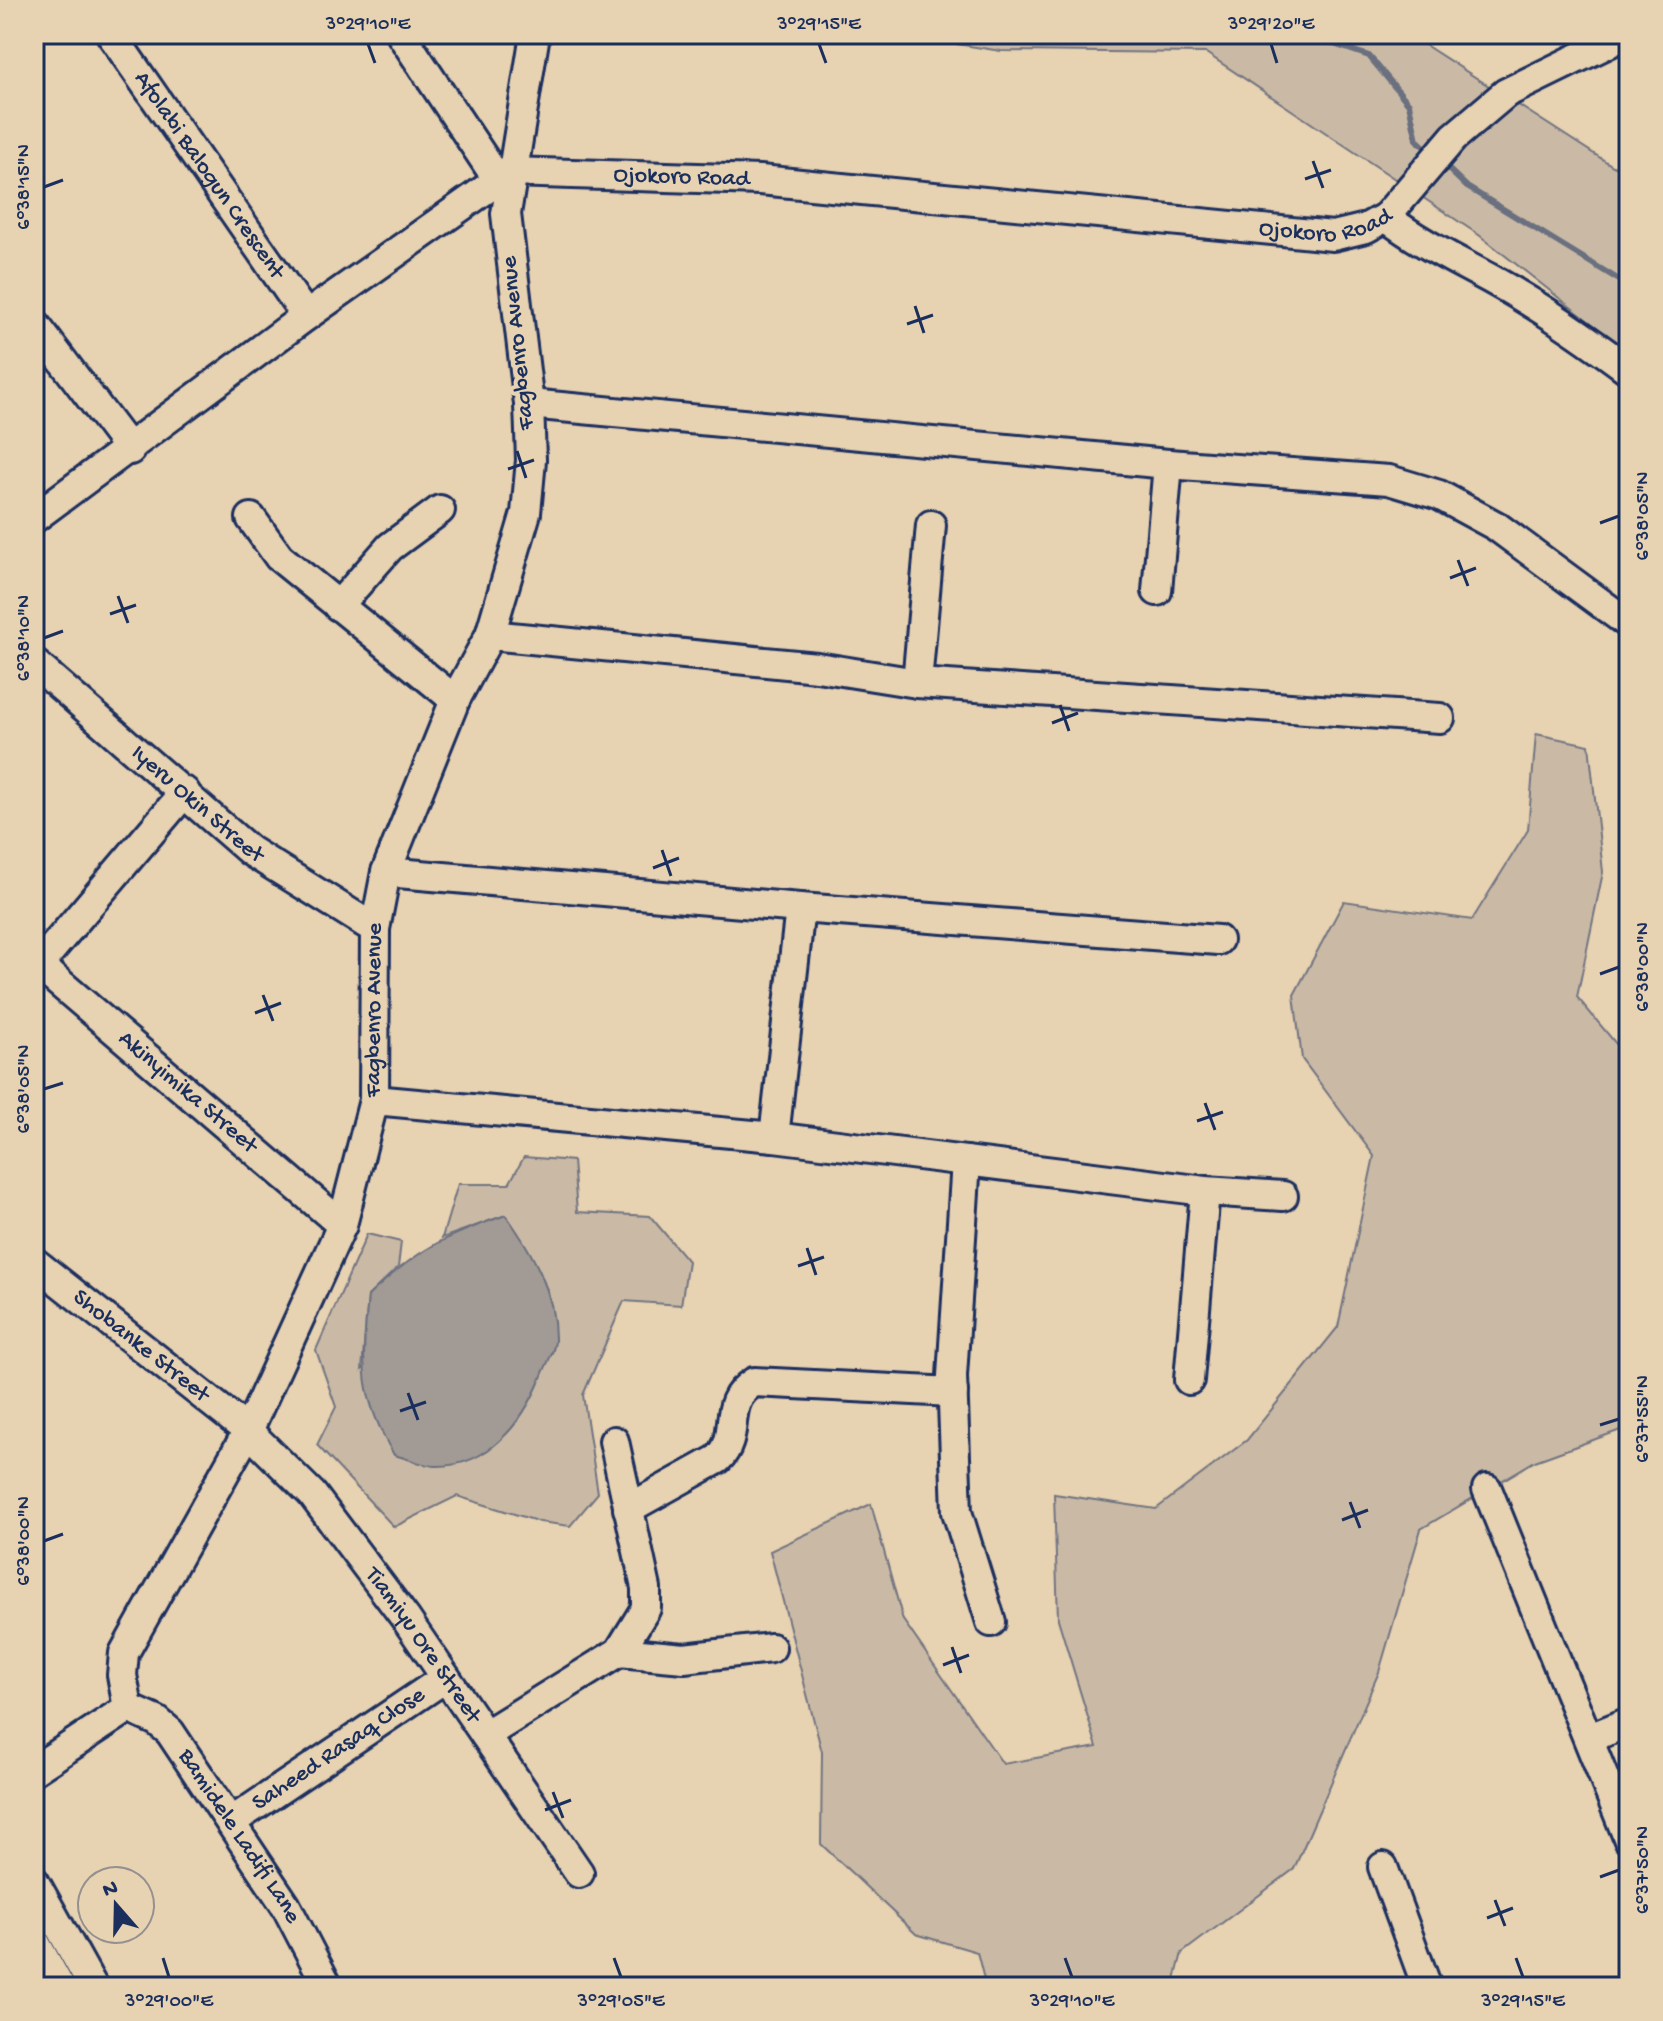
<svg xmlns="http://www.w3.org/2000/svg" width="1663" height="2021" viewBox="0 0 1663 2021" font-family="'Gochi Hand',sans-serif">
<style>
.green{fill:#cabaa5;stroke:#727482;stroke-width:2}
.water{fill:#a19a95;stroke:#6b6f7f;stroke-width:2}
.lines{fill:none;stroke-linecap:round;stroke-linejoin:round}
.stream{stroke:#6b6f7f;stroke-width:6}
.minor-casing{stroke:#1b2f5e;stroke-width:34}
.minor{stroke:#e7d2b1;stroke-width:28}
.ticks{fill:none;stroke:#1b2f5e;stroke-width:3}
.labels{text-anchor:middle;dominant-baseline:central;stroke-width:8;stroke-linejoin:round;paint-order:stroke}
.street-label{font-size:24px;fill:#1b2f5e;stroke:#e7d2b1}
.neatline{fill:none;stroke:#1b2f5e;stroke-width:3}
.ticks-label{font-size:20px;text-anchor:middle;fill:#1b2f5e}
</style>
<rect width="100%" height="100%" fill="#e7d2b1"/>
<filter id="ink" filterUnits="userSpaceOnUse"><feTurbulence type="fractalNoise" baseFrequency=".0125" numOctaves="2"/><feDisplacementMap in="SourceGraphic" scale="16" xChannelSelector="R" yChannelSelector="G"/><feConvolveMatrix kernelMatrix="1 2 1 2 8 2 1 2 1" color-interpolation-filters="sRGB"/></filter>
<g filter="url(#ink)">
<!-- green -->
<path class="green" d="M893,34H1408L1613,166L1629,172V353L1479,235L1206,53L1001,51Z
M1536,734L1589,745L1603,872L1577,997L1617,1045L1629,1040V1427L1535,1461L1421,1529L1379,1672L1294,1869L1182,1953L1173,1987H986L977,1952L916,1934L821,1844L822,1752L770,1551L871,1504L903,1620L1003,1764L1097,1747L1058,1619L1054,1494L1156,1509L1247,1440L1338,1327L1374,1156L1302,1059L1294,995L1344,901L1472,920L1528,830Z
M524,1157L573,1161L577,1212L650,1216L688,1261L681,1305L624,1301L583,1395L598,1493L570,1526L540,1522L457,1496L394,1527L317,1445L336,1407L316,1350L367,1234L401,1242L398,1267L368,1296L362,1370L506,1215L442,1238L458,1184H509Z"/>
<!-- water -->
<path class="water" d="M506,1215C532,1252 555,1291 555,1338C556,1350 545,1366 541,1378C523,1422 489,1467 436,1466C423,1466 407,1458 394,1455C358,1393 362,1364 368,1296C416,1250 443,1237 506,1215Z"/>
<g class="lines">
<!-- stream -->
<path class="stream" d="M1304,34L1369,56L1409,104L1417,140L1429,151
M1441,162L1467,187L1629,286"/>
<defs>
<g id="minor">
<path id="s1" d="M111,34L306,316"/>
<path d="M401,34L498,180"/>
<path d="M1386,217C1421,244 1458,261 1496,282C1543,308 1586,338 1629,370"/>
<path d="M34,323L130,450"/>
<path d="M529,404L1168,464L1389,480L1439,495L1496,526L1629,624"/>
<path id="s2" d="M34,518L306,316L510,172L760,180L1333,236L1366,228L1386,217L1454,137L1506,93L1627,34"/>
<path d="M251,518L279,557L455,700"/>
<path d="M1157,591L1168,464"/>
<path d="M338,606L390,547L440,510"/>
<path d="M490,635L817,667L917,683L1440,718"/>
<path id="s3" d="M34,663L250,851L375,929"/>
<path d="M917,683L931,525"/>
<path d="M386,872L800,908L1218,940"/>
<path id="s4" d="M34,961L342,1225"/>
<path d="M34,970L185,792"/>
<path d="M374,1100L774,1137L1205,1191L1283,1196"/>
<path d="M774,1137L800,908"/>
<path d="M966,1161L952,1376L957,1512L991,1622"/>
<path id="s5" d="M34,1262L248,1431L312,1494L406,1619L579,1873"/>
<path d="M1189,1380L1205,1191"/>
<path d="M1487,1489L1629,1840"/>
<path d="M628,1509L718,1459C743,1435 719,1403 754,1382L953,1392"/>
<path d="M619,1652L684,1658L771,1648"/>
<path id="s6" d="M128,1708L157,1721L170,1732L286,1906L328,1987"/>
<path d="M485,1735L619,1652L646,1608V1588L614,1441"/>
<path d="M1590,1738L1629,1722"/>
<path id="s7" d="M34,1770L128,1708L122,1675L124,1653L248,1431L342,1225L374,1100L375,929L386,872L455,700L490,635L526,513L531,460L529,404L506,214L535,34"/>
<path id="s8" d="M231,1822L445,1678"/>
<path d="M1383,1867L1427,1987"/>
<path d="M34,1881L93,1987"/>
<path d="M34,1940L60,1987"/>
</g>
</defs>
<!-- minor casing -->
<use href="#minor" class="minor-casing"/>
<!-- minor -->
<use href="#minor" class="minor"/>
</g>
</g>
<!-- ticks -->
<path class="ticks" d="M368,44L375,63M819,44L826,63M1271,44L1277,63M1313,161L1323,188M1305,179L1331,170M44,187L63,180M915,306L924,333M907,324L933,315M517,451L526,478M508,469L534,460M1600,523L1619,516M1458,560L1468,586M1450,578L1476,568M118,596L128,623M110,614L136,605M44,638L63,631M1060,705L1069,731M1052,723L1078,713M662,850L671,876M653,868L679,858M1600,974L1619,967M263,995L273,1021M255,1013L281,1003M44,1089L63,1083M1205,1103L1215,1130M1197,1121L1223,1112M807,1248L816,1275M798,1266L824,1257M408,1393L418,1420M400,1411L426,1402M1600,1425L1619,1419M1350,1502L1360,1528M1342,1520L1368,1510M44,1541L63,1534M952,1647L961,1673M943,1665L969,1655M553,1792L563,1818M545,1810L571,1800M1600,1877L1619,1870M1495,1900L1505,1926M1487,1918L1513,1908M163,1958L169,1977M614,1958L621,1977M1065,1958L1072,1977M1516,1958L1523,1977"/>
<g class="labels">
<!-- street labels -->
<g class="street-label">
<text stroke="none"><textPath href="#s1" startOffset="172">Afolabi Balogun Crescent</textPath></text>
<text stroke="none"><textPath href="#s2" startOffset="760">Ojokoro Road</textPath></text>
<text stroke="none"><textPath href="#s2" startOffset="1408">Ojokoro Road</textPath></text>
<text transform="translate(519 343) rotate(-96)">Fagbenro Avenue</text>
<text stroke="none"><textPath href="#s3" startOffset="216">Iyeru Okin Street</textPath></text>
<text stroke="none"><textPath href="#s7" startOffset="868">Fagbenro Avenue</textPath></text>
<text stroke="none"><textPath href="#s4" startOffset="202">Akinyimika Street</textPath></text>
<text stroke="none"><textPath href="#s5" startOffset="136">Shobanke Street</textPath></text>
<text stroke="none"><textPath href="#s5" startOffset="550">Tiamiyu Ore Street</textPath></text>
<text stroke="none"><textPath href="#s8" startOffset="130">Saheed Rasaq Close</textPath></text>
<text stroke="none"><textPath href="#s6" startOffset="174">Bamidele Ladifi Lane</textPath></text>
</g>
</g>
<!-- margin -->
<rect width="1663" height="2021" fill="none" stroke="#e7d2b1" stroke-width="88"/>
<!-- north arrow -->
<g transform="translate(116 1905) rotate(340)"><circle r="38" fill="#e7d2b1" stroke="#959190" stroke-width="2"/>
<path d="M0-6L14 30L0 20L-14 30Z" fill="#1b2f5e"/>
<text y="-12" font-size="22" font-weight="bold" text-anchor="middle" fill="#1b2f5e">N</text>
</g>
<rect x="44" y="44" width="1575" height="1933" class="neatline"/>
<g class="ticks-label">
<text x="368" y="29">3°29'10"E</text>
<text x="819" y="29">3°29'15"E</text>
<text x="1271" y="29">3°29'20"E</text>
<text transform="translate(22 187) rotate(-90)" y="7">6°38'15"N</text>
<text transform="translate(1641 516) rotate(-90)" y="7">6°38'05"N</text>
<text transform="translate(22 638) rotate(-90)" y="7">6°38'10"N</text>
<text transform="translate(1641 967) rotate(-90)" y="7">6°38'00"N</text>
<text transform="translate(22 1089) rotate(-90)" y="7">6°38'05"N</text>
<text transform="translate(1641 1419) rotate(-90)" y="7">6°37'55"N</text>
<text transform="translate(22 1541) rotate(-90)" y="7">6°38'00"N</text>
<text transform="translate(1641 1870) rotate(-90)" y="7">6°37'50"N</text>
<text x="169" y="2006">3°29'00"E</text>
<text x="621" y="2006">3°29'05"E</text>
<text x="1072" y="2006">3°29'10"E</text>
<text x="1523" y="2006">3°29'15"E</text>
</g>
</svg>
